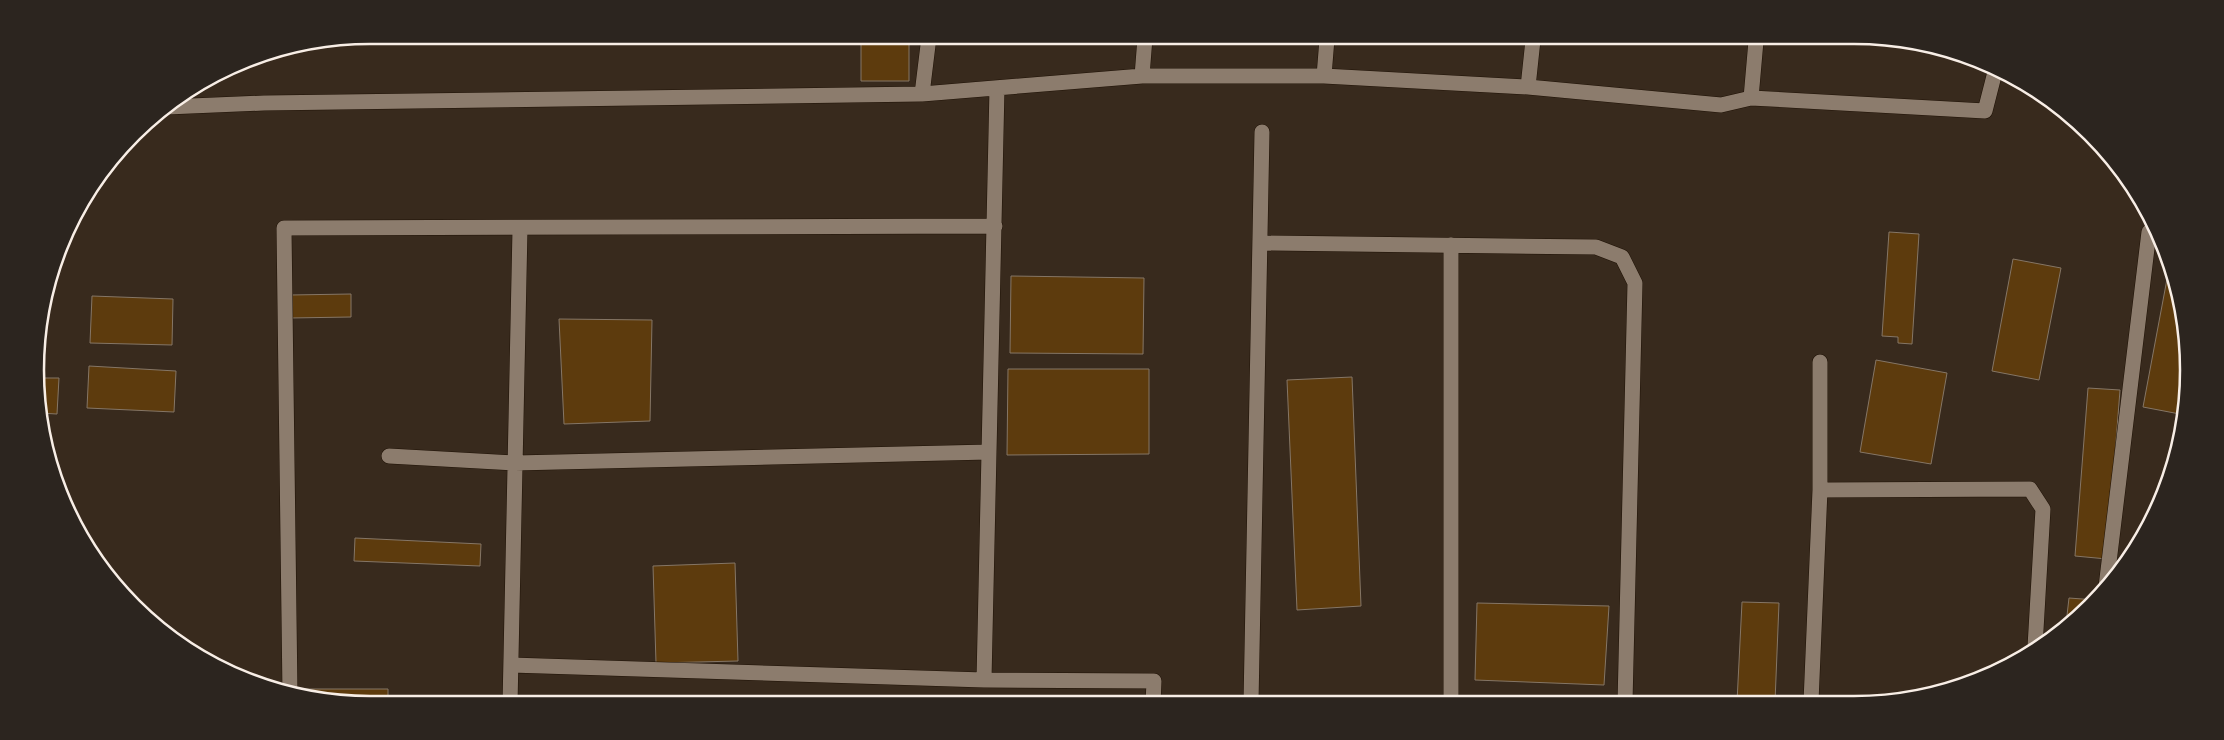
<svg xmlns="http://www.w3.org/2000/svg" width="2224" height="740" viewBox="0 0 2224 740" font-family="Lora,serif">
<style>
.building{fill:#5d3b0d;stroke:#857666}
.lines{fill:none;stroke-linecap:round;stroke-linejoin:round}
.minor-casing{stroke:#1f1206;stroke-width:16}
.minor{stroke:#8c7c6d;stroke-width:15}
.rim{fill:none;stroke:#f8eee6;stroke-width:2.5}
</style>
<rect width="100%" height="100%" fill="#382a1d"/>
<!-- building -->
<path class="building" d="M861,37H909V81H861Z
M1889,232L1919,234L1912,344L1898,343V337L1882,336Z
M2013,259L2061,268L2039,380L1992,371Z
M2170,263L2183,305L2189,370L2185,415L2143,407Z
M1011,276L1144,278L1143,354L1010,353Z
M351,294V317L290,318V295Z
M92,296L173,299L172,345L90,343Z
M559,319L652,320L650,421L564,424Z
M1876,360L1947,373L1931,464L1860,452Z
M89,366L176,371L174,412L87,408Z
M1008,369H1149V454L1007,455Z
M1352,377L1361,606L1297,610L1287,380Z
M36,378H59L57,414L39,413L36,392Z
M2088,388L2120,390L2107,559L2075,556Z
M355,538L481,544L480,566L354,561Z
M735,563L738,661L656,663L653,566Z
M2069,598L2096,600L2091,607L2066,624Z
M1742,602L1779,603L1775,702H1737Z
M1477,603L1609,606L1604,685L1475,680Z
M299,689H388V705L304,699L299,697Z"/>
<g class="lines">
<defs>
<path id="minor" d="M1142,76L1145,38
M1324,76L1327,39
M1528,87L1533,40
M997,88L984,680L1154,681L1153,704
M922,94L929,37
M1751,98L1756,41
M167,107L264,103L922,94L1142,76H1324L1528,87L1721,105L1751,98L1985,111L1996,68
M1261,243L1596,247L1622,257L1635,283L1625,703
M1451,245V703
M389,456L515,463L989,452
M1820,490L2030,489L2043,509L2035,647
M2106,587L2149,232L2160,235
M511,665L984,680
M290,694L284,228L995,226
M1811,702L1820,490V362
M1251,703L1262,132
M510,705L520,229"/>
</defs>
<!-- minor casing -->
<use href="#minor" class="minor-casing"/>
<!-- minor -->
<use href="#minor" class="minor"/>
</g>
<!-- crop -->
<path d="M0 0H2224V740H0ZM370 44H1854A326 326 0 0 1 2180 370V370A326 326 0 0 1 1854 696H370A326 326 0 0 1 44 370V370A326 326 0 0 1 370 44Z" fill="#2c251f" fill-rule="evenodd"/>
<path class="rim" d="M370 44H1854A326 326 0 0 1 2180 370V370A326 326 0 0 1 1854 696H370A326 326 0 0 1 44 370V370A326 326 0 0 1 370 44Z"/>
</svg>
